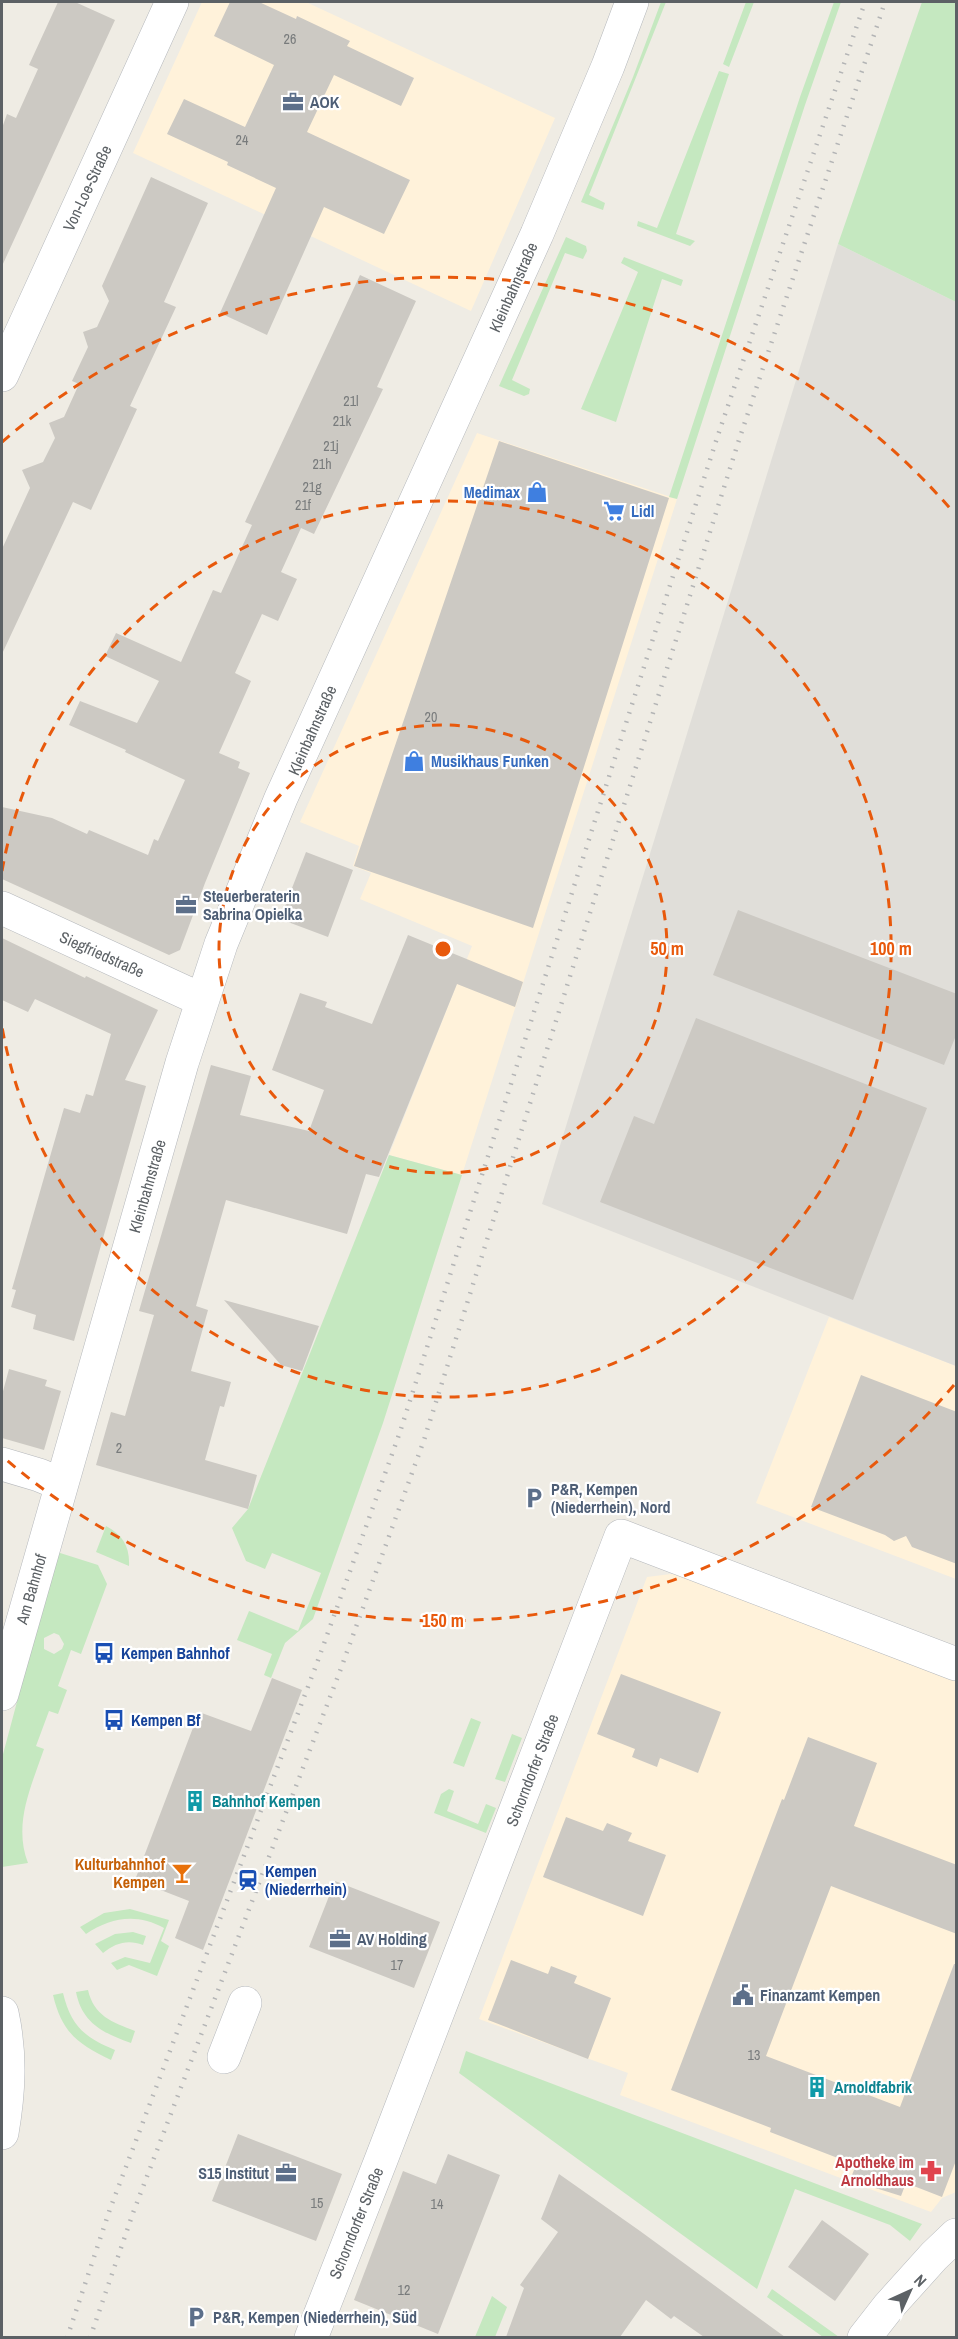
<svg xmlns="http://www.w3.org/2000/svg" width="958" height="2339" viewBox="0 0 958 2339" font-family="'Archivo Narrow',sans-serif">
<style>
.commercial{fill:#fff2da}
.industrial{fill:#e0ded9}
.green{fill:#c5e8c0;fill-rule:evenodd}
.building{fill:#ccc9c3}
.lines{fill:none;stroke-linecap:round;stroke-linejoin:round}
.minor-casing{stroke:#b5b8bc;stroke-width:34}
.minor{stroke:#fff;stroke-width:33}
.rail{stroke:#b3b4b5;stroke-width:4.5;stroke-dasharray:1.5 8;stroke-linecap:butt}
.ring{fill:none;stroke:#e8590c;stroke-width:3;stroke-dasharray:10 8}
.labels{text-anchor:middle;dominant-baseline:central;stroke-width:4.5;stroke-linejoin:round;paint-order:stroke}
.number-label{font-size:14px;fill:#787b7c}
.service-label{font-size:16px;font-weight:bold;fill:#4e5e75;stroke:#fff;text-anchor:start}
.street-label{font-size:16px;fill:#5c6165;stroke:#fff}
.shop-label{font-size:16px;font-weight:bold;fill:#366cbe;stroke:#fff;text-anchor:start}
.transit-label{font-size:16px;font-weight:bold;fill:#164399;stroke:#fff;text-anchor:start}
.culture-label{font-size:16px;font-weight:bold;fill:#0d838f;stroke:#fff;text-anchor:start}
.food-label{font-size:16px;font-weight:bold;fill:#c56008;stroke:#fff;text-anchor:end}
.health-label{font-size:16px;font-weight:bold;fill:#be3a42;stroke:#fff;text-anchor:end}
.centre{fill:#e8590c;stroke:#fff;stroke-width:3}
.ring-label{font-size:18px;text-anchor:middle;font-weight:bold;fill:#e8590c;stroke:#fff;stroke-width:4.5;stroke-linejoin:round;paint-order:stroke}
</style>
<rect width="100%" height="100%" fill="#efece4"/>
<!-- commercial -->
<path class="commercial" d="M202,2H306L555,118L471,311L133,153Z
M477,433L677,499L462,1175L389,1155L472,946L360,899L371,873L353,866L359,846L300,822Z
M829,1317L956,1366V1579L756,1503Z
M679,1573L956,1680V2192L942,2198L931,2212L620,2095L628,2073L479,2019L647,1577Z"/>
<!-- industrial -->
<path class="industrial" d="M838,244L956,302V1366L542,1204Z"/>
<!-- green -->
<path class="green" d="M661,2H666L589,195L605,203L603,210L581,202L633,77Z
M746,2H754L729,67L723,64Z
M834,2H841L805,105L677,499L669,497L800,97Z
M922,2H956V302L838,244Z
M719,71L729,74L676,234L695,241L690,246L637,226L638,221L657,228Z
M566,237L586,246L587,251L583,259L565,253L512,380L530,389L529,394L524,396L499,386Z
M624,257L683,280L681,286L662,279L616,422L581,409L638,272L621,263Z
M389,1155L462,1175L383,1423L313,1619L285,1643L271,1678L264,1675L272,1654L237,1640L249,1611L298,1631L321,1573L272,1553L265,1569L246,1561L232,1528L248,1509Z
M106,1526C123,1535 130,1547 129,1566L96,1552Z
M57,1552L98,1565L107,1584L81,1654L71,1650L58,1686L67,1690L58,1714L49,1711L36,1746L44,1749C31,1787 13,1824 28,1863L2,1867V1758ZM54,1633L59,1635L64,1644L62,1649L54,1654L44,1649V1638Z
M471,1718L481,1722L464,1767L453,1763Z
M512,1734L522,1738L505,1782L495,1779Z
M449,1789L454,1791L447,1811L478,1824L486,1804L496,1808L486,1833L434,1813L441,1794Z
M130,1909L169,1920L161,1941L169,1946L157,1976L129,1965L117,1970L111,1963L125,1957L150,1963L164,1928C137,1913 111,1917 86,1934L80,1927L104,1913Z
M133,1932L146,1936L143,1945C128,1939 115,1943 103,1953L95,1944L115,1934Z
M88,1990C94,2016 112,2022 135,2031L131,2043C103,2033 82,2023 76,1992Z
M63,1993C71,2026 84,2037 115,2050L111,2060C78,2044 62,2033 53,1995Z
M466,2051L922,2224L910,2241L890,2225L795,2189L757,2289L459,2073Z
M772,2289L839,2337H823L767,2297Z
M492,2296L507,2307L495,2337H475Z"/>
<!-- building -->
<path class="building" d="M58,2H75L115,20L2,266V128L7,114L16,118L38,69L29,65Z
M230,2H259L296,19L297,16L350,41L347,46L414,78L401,106L334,75L307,132L410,180L384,234L324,207L267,335L220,313L276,188L227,165L228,162L167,134L184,99L245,127L274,65L214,36Z
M151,177L208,203L164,302L176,307L130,406L137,409L91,510L73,502L2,654V549L30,488L22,470L43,462L55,438L49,423L64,417L79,384L72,381L88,347L83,332L97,327L109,301L102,286Z
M360,275L416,301L377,387L383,389L314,534L301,528L281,572L297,579L278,621L262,614L235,673L251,681L219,753L240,762L238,768L250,773L205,883L180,950L169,955L2,879V807L52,818L87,834L89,830L148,855L154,839L158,841L185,780L125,752L126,750L69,725L80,701L137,723L159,681L105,656L116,633L181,662L213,590L221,593L252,525L245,522Z
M499,441L669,498L533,928L354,866Z
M306,852L353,870L328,937L280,919Z
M738,910L957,994V1033L944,1065L713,975Z
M408,935L523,982L515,1007L457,984L379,1177L366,1174L347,1234L226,1200L196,1306L208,1310L191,1371L231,1382L224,1407L220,1406L205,1460L257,1475L248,1509L96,1465L111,1412L125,1416L154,1315L139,1311L211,1065L251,1076L240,1115L309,1131L324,1090L272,1070L300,993L327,1002L325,1007L372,1024Z
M2,938L85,978L86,976L158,1010L125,1080L146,1086L74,1341L33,1329L36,1315L11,1307L16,1290L12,1289L64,1108L80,1113L86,1094L93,1096L111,1034L35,999L28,1012L2,1000Z
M696,1018L927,1108L853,1300L600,1202L634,1116L654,1124Z
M224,1300L319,1326L302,1371L281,1365Z
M9,1369L47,1380L45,1386L61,1391L44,1450L2,1438V1395Z
M861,1375L957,1412V1564L912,1547L906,1536L894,1541L885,1535L811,1507Z
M621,1674L721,1712L698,1773L660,1758L657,1767L632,1757L635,1749L597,1734Z
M272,1678L302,1690L203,1950L175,1938L189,1901L135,1880L199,1712L251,1731Z
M808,1737L877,1763L854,1826L957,1865V1934L831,1886L766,2056L900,2107L954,1964H957V2158L942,2197L906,2183L901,2196L850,2180L856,2165L770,2132L771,2128L671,2090L782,1799L784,1800Z
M566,1817L603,1831L607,1823L632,1833L628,1841L666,1855L643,1916L543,1877Z
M335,1881L440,1922L414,1988L309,1947Z
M511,1960L548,1974L551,1966L577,1976L574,1983L611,1998L588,2059L488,2020Z
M238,2134L342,2174L316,2241L212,2201Z
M448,2154L500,2175L438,2334L354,2300L403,2171L436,2184Z
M559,2174L640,2231L785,2337H704L674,2316L671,2319L646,2300L620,2337H506L524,2288L520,2285L558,2232L541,2219Z
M822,2220L869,2254L835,2301L788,2267Z"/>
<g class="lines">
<defs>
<path id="minor" d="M2,375L172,2
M2,908L202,1000
M2,1464L39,1475L61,1484
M2,1694L182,1063L221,944L281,798L537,234L608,66L632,2
M2,2013C11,2054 9,2092 2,2133
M224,2057L245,2003
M311,2338L381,2160L621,1536L956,1664
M864,2338L889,2306L934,2256L956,2235"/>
</defs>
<!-- minor casing -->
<use href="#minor" class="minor-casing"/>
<!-- minor -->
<use href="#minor" class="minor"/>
<!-- rail -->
<path class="rail" d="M67,2338L110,2209L317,1663L400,1432L717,438L865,2
M90,2338L133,2213L340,1671L424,1440L738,443L885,2"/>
</g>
<!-- distance rings -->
<g class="ring">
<circle cx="443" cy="949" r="224"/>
<path d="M2 871A448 448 0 1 1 2 1027"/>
<path d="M954 1385A672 672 0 0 1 2 1456M2 442A672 672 0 0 1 954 513"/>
</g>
<!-- icons -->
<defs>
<symbol id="office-bare" viewBox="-9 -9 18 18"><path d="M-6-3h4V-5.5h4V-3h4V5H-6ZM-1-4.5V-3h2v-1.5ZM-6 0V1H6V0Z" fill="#5c6f8a" stroke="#fff" stroke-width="2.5" paint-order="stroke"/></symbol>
<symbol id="shop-bare" viewBox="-9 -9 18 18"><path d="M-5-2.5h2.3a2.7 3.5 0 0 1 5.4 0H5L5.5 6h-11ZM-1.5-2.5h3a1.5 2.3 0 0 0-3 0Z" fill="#3f7fe0" stroke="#fff" stroke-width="2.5" paint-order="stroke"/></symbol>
<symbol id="supermarket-bare" viewBox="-9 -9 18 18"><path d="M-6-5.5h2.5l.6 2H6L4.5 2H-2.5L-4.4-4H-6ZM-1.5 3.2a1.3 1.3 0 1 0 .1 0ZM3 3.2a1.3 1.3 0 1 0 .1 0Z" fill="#3f7fe0" stroke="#fff" stroke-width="2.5" paint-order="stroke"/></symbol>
<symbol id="parking-bare" viewBox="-9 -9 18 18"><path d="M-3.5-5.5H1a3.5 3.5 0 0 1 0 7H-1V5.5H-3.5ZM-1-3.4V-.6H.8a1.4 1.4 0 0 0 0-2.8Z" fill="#5c6f8a" stroke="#fff" stroke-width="2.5" paint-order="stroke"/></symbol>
<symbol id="bus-bare" viewBox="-9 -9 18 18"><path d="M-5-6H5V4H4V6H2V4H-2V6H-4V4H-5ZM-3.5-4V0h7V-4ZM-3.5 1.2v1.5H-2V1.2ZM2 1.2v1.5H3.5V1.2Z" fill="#1a4fb4" stroke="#fff" stroke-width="2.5" paint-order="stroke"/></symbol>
<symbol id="building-bare" viewBox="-9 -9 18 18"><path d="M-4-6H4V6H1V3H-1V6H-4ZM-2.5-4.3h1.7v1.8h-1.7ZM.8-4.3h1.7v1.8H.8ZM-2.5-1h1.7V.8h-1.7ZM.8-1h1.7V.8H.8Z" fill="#0f9aa8" stroke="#fff" stroke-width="2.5" paint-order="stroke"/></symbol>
<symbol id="bar-bare" viewBox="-9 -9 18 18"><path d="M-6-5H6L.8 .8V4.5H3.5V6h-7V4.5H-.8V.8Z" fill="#e8710a" stroke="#fff" stroke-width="2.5" paint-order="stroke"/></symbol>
<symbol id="station-bare" viewBox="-9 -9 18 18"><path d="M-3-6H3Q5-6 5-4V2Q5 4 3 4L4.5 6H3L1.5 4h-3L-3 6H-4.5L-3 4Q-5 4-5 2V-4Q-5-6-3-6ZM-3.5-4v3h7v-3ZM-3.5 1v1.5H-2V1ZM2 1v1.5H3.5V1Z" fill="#1a4fb4" stroke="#fff" stroke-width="2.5" paint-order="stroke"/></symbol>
<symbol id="civic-bare" viewBox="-9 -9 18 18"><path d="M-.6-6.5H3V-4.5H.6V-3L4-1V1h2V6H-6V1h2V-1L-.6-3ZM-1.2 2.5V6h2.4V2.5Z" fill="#5c6f8a" stroke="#fff" stroke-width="2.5" paint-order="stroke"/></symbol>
<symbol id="pharmacy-bare" viewBox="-9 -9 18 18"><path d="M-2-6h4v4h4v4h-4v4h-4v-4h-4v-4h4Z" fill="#e0444e" stroke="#fff" stroke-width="2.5" paint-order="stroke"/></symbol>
</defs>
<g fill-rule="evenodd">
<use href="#office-bare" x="278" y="87" width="30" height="30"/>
<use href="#shop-bare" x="522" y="477" width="30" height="30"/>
<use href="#supermarket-bare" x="599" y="496" width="30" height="30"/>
<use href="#shop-bare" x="399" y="746" width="30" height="30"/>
<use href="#office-bare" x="171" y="890" width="30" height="30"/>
<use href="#parking-bare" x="519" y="1483" width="30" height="30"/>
<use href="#bus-bare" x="89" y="1638" width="30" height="30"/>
<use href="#bus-bare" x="99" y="1705" width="30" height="30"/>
<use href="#building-bare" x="180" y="1786" width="30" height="30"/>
<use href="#bar-bare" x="167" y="1858" width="30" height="30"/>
<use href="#station-bare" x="233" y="1865" width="30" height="30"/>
<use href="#office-bare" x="325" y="1924" width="30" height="30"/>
<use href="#civic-bare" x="728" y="1980" width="30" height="30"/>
<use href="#building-bare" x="802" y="2072" width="30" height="30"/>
<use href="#pharmacy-bare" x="916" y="2156" width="30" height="30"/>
<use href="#office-bare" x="271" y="2158" width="30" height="30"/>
<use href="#parking-bare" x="181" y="2302" width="30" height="30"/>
</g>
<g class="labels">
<!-- number labels -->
<g class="number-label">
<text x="290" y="39">26</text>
<text x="242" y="140">24</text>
<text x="351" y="401">21l</text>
<text x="342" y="421">21k</text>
<text x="331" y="446">21j</text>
<text x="322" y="464">21h</text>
<text x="312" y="487">21g</text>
<text x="303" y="505">21f</text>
<text x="431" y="717">20</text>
<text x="119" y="1448">2</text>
<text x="397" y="1965">17</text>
<text x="754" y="2055">13</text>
<text x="317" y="2203">15</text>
<text x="437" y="2204">14</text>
<text x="404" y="2290">12</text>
</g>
<!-- service labels -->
<g class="service-label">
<text x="310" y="102">AOK</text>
<text x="203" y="896">Steuerberaterin<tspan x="203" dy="18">Sabrina Opielka</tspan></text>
<text x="551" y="1489">P&amp;R, Kempen<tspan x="551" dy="18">(Niederrhein), Nord</tspan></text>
<text x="357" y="1939">AV Holding</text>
<text x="760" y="1995">Finanzamt Kempen</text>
<text x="269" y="2173" text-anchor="end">S15 Institut</text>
<text x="213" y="2317">P&amp;R, Kempen (Niederrhein), Süd</text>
</g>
<!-- street labels -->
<g class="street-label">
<text transform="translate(87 188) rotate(-65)">Von-Loe-Straße</text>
<text transform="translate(513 287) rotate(-66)">Kleinbahnstraße</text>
<text transform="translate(312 730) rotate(-66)">Kleinbahnstraße</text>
<text transform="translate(102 954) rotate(24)">Siegfriedstraße</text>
<text transform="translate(147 1186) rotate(-74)">Kleinbahnstraße</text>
<text transform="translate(31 1589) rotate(-74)">Am Bahnhof</text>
<text transform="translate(532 1770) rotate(-69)">Schorndorfer Straße</text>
<text transform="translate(356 2223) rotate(-68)">Schorndorfer Straße</text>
</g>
<!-- shop labels -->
<g class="shop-label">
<text x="520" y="492" text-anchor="end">Medimax</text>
<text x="631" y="511">Lidl</text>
<text x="431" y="761">Musikhaus Funken</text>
</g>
<!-- transit labels -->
<g class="transit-label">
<text x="121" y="1653">Kempen Bahnhof</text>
<text x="131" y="1720">Kempen Bf</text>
<text x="265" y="1871">Kempen<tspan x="265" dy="18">(Niederrhein)</tspan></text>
</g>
<!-- culture labels -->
<g class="culture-label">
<text x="212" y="1801">Bahnhof Kempen</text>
<text x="834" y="2087">Arnoldfabrik</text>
</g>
<!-- food labels -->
<g class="food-label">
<text x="165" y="1864">Kulturbahnhof<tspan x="165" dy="18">Kempen</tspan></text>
</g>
<!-- health labels -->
<g class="health-label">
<text x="914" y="2162">Apotheke im<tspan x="914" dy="18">Arnoldhaus</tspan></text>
</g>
</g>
<circle cx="443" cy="949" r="9" class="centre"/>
<g class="ring-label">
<text x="667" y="955">50 m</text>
<text x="891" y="955">100 m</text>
<text x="443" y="1627">150 m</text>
</g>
<!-- border -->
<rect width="958" height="2339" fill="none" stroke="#5c6165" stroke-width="6"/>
<!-- north arrow -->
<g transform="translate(910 2291) rotate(45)" stroke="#ffffff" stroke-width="4.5" paint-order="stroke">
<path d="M0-4.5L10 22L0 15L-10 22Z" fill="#5c6165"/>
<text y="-9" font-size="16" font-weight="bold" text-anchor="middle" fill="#5c6165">N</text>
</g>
</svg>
